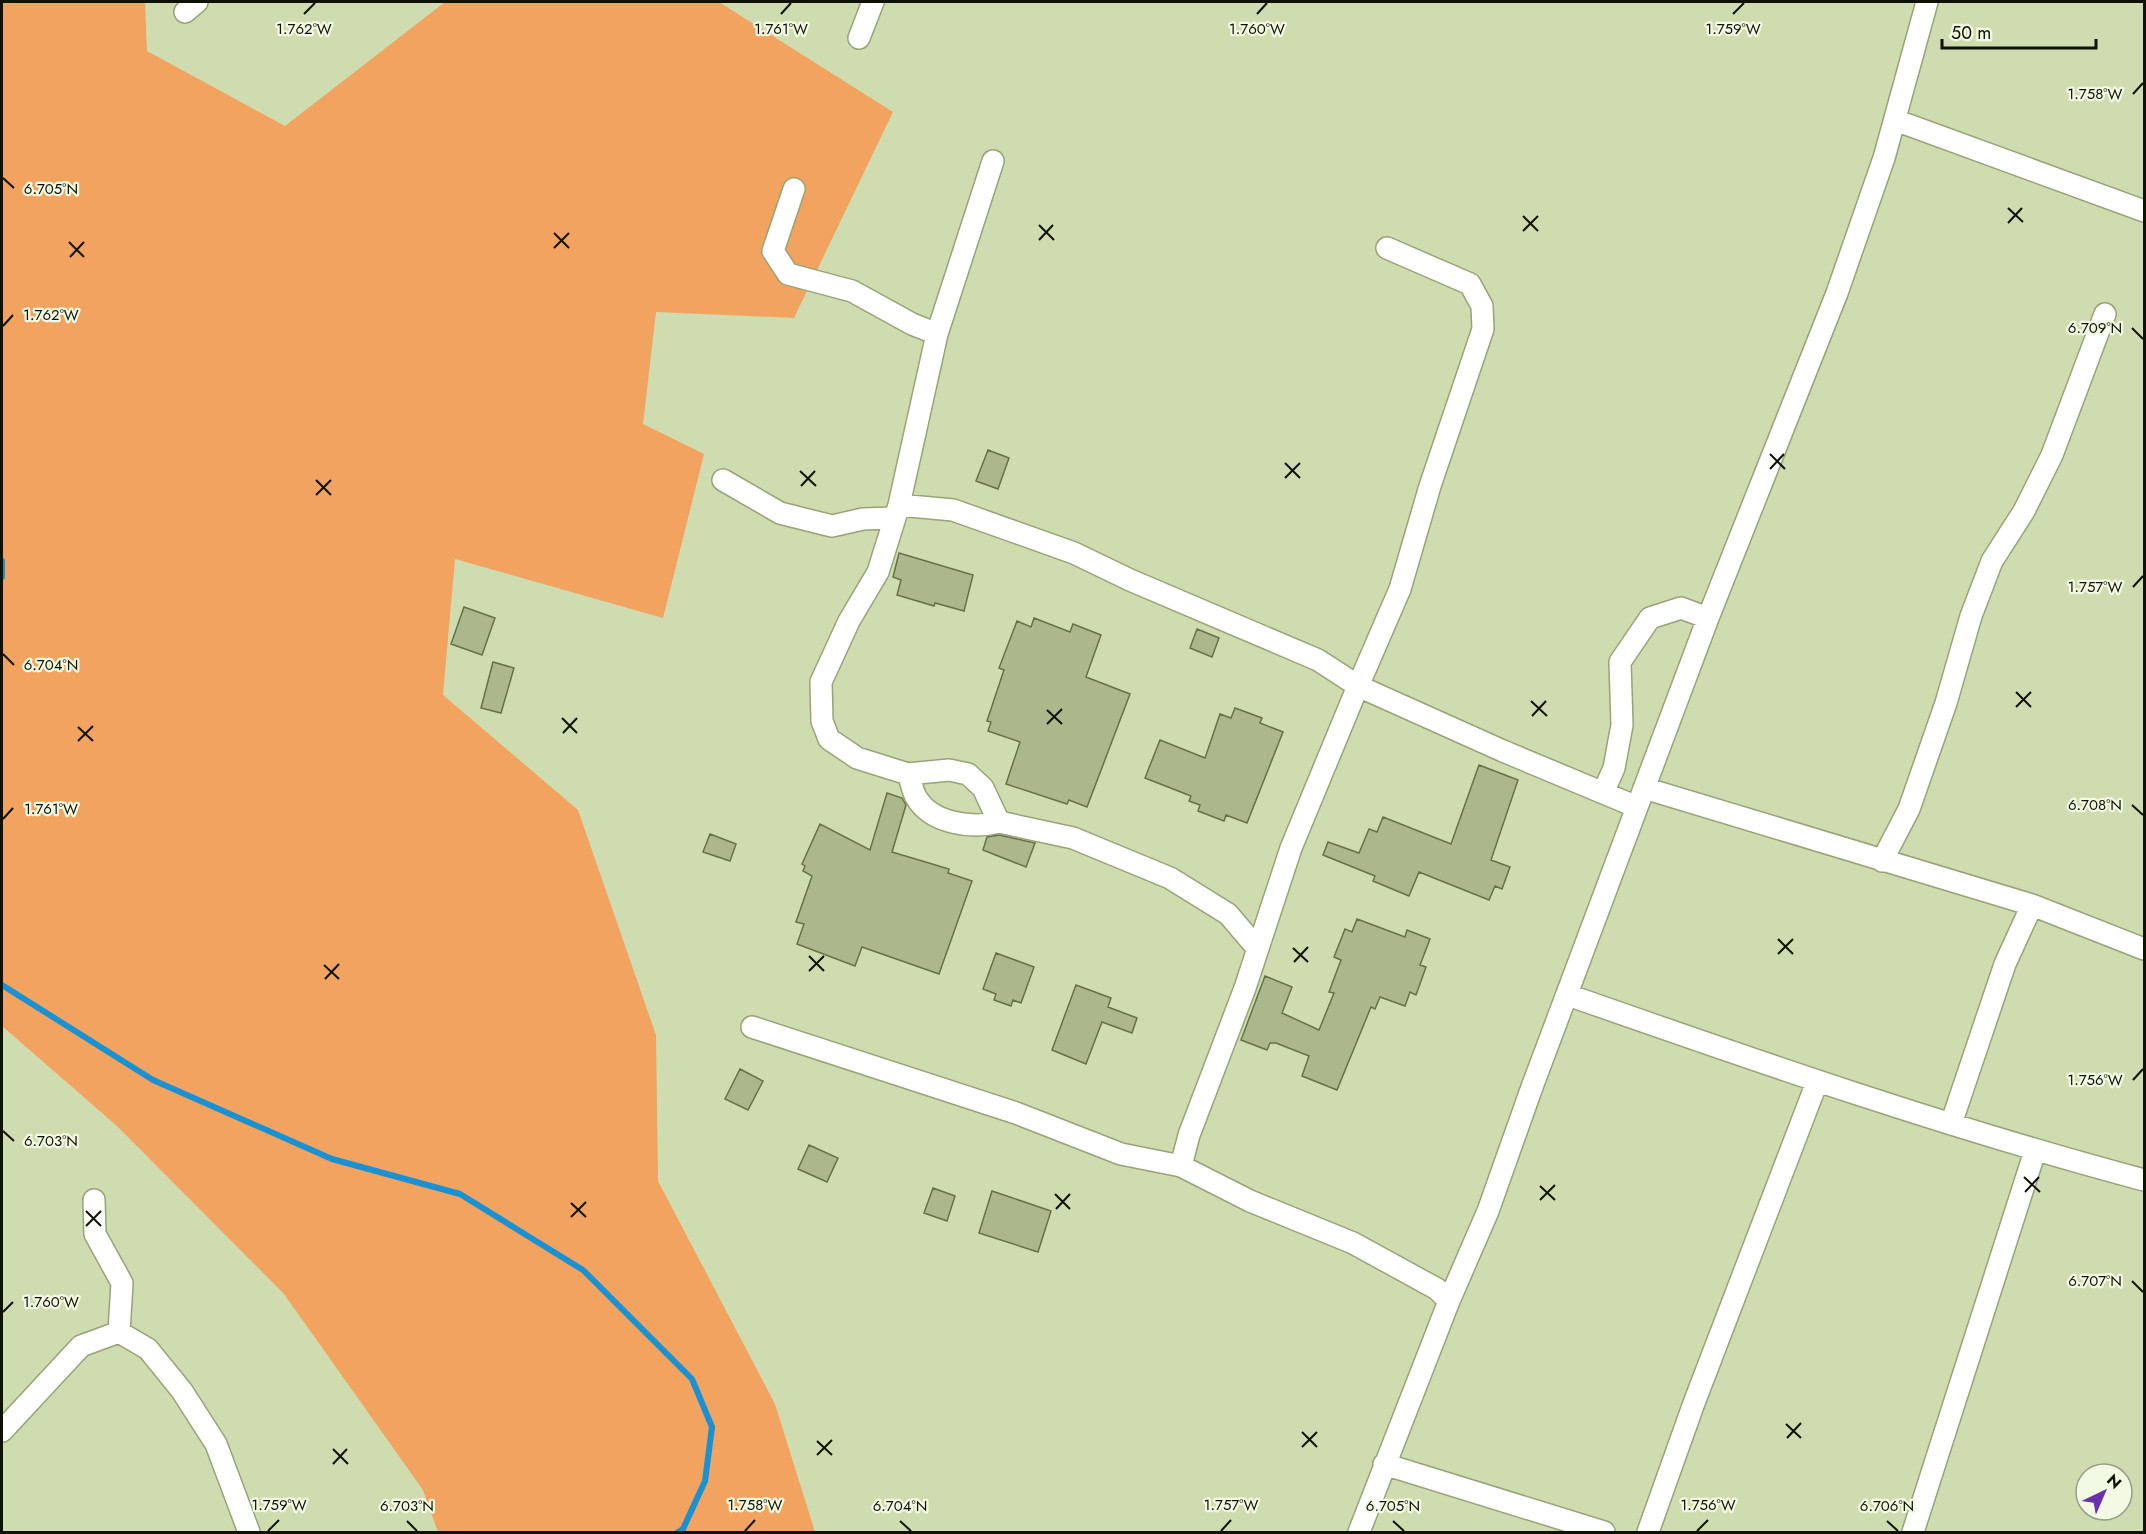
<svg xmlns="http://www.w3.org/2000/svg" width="2146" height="1534" viewBox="0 0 2146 1534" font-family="Jost,sans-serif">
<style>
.green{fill:#f1a35f}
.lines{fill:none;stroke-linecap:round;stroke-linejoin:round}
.stream{stroke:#1a91d3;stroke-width:6}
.building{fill:#acb88c;stroke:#667148;stroke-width:1.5}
.minor-casing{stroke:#97a378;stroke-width:24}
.minor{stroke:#fff;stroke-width:21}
.ticks{fill:none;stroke:#0e1203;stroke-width:2}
.ticks-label{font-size:15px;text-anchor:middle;fill:#0e1203;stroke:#f3fae3;stroke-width:4.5;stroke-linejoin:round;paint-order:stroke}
</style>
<rect width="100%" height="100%" fill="#cfdcaf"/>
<!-- green -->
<path class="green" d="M2,2H145L147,51L285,126L445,2H719L893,112L794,318L656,312L643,424L704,454L663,618L455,559L443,695L578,810L656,1035L658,1181L775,1404L815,1532H438L423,1490L284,1294L117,1126L2,1026Z"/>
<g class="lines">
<!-- stream -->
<path class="stream" d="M2,561V577
M2,985L153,1080L332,1159L460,1194L583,1270L692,1379L712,1427L705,1481L683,1529L678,1532"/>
</g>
<!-- building -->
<path class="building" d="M988,450L1009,458L998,489L976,481Z
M899,553L973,575L964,611L935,603L934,606L897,595L901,580L893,577Z
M464,607L495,618L482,655L451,644Z
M1034,618L1070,632L1073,624L1101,635L1086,677L1130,694L1087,807L1069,800L1067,804L1006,784L1020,742L988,731L991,722L987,721L1004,670L999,668L1017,621L1031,627Z
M1197,629L1219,638L1212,657L1190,648Z
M493,662L514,668L501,713L481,708Z
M1235,708L1262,718L1260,723L1283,732L1247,823L1226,815L1224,821L1198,811L1200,805L1189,801L1191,796L1145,778L1160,740L1205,758L1220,714L1231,718Z
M1479,765L1518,780L1491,860L1510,867L1502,889L1495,886L1489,900L1419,872L1409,896L1373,881L1375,876L1323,855L1328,842L1359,853L1369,829L1377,832L1383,817L1451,844Z
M887,793L902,798L906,805L892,852L949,869L948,873L972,881L939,974L862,947L855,966L797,944L804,924L796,922L812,876L803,871L805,866L802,864L820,824L870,850Z
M710,834L736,844L730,861L703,852Z
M999,835L1035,843L1026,867L983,850L987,837Z
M1357,919L1405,937L1407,930L1430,939L1420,965L1426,967L1416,995L1410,992L1405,1006L1380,997L1375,1009L1371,1007L1337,1090L1302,1076L1309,1056L1276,1043H1270L1267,1050L1241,1040L1265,976L1292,987L1282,1013L1319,1030L1334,993L1329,992L1341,960L1334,957L1345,929L1352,932Z
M996,953L1034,967L1021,1003L1013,1000L1011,1006L994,1000L996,994L983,989Z
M1076,985L1111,998L1108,1007L1137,1018L1132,1033L1102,1022L1086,1064L1052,1050Z
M740,1069L763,1081L748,1110L725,1099Z
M809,1145L838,1158L827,1182L798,1169Z
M933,1188L955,1196L947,1221L924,1213Z
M992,1191L1051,1211L1038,1252L979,1233Z"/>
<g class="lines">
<defs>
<path id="minor" d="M185,12L197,2
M859,38L873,2
M1895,120L2144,211
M794,189L773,251L788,274L852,291L912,324L937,334
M723,480L780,513L832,526L863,519L894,518
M899,505L937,334L993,161
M908,774C911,781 912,790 916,797C931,824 973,829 999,822
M1644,788L2032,905L2144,949
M1603,793L1614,768L1622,725L1620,662L1650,618L1681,608L1708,618
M1882,861L1909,809L1946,703L1971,616L1992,561L2024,511L2052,455L2105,314
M1257,948L1228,914L1170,878L1073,838L999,822L983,788L968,774L949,770L908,774L857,758L829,739L822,721L821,682L849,621L878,572L899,505L953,510L1074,553L1130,580L1318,660L1358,686L1400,589L1430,486L1483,329L1482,306L1470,284L1387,248
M1568,995C1759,1062 1949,1128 2144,1180
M752,1027L1016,1113L1121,1154L1181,1166L1250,1201L1353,1243L1437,1289L1449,1301
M1951,1124L2005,964L2032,905
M1181,1166L1189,1135L1245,988L1291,848L1358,686L1503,751L1637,807
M94,1200L95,1234L122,1283L119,1332
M2,1431L81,1346L119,1332L148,1349L182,1391L216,1444L249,1532
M1384,1464L1604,1532
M1359,1532L1449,1301L1488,1211L1532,1087L1708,618L1837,293L1884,158L1927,2
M1648,1532L1694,1403L1817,1082
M1913,1532L2035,1151"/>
</defs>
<!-- minor casing -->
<use href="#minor" class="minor-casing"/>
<!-- minor -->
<use href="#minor" class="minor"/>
</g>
<!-- ticks -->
<path class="ticks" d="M304,14L315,3M781,14L791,3M1257,14L1267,3M1733,14L1744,3M2133,94L2143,83M3,178L14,188M2008,208L2023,222M1523,216L1538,231M2008,223L2022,208M1039,225L1054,240M1523,231L1538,216M554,233L569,248M1039,240L1053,225M69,242L84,257M554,248L569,233M70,257L84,242M3,326L13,315M2132,328L2143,339M1770,454L1785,469M1285,463L1300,478M1770,469L1784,454M800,471L816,486M1285,478L1300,463M316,480L331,495M801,486L815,471M316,495L331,480M2133,587L2143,576M3,654L14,665M2016,692L2031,707M1531,701L1547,716M2016,707L2031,692M1047,710L1062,724M1532,716L1546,701M562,718L577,733M1047,724L1062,709M78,727L93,741M563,733L577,718M78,741L93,726M2132,805L2143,815M3,819L13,808M1778,939L1793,954M1293,948L1308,962M1778,954L1793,939M809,956L824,971M1294,962L1308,947M324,965L339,979M809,971L824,956M325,979L339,964M2133,1080L2143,1069M3,1131L14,1141M2024,1177L2040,1192M1540,1186L1555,1200M2025,1192L2039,1177M1055,1194L1070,1209M1540,1200L1555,1185M571,1203L586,1217M1056,1209L1070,1194M86,1211L101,1226M571,1217L586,1202M86,1226L101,1211M2132,1281L2143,1292M3,1312L13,1302M1786,1424L1801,1438M1302,1432L1317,1447M1787,1438L1801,1423M817,1441L832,1455M1302,1447L1317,1432M333,1449L348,1464M817,1455L832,1440M333,1464L347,1449M407,1521L417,1531M900,1521L911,1531M1393,1521L1404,1531M1887,1521L1898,1531M268,1531L279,1520M745,1531L755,1520M1221,1531L1231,1520M1697,1531L1708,1520"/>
<g class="ticks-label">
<text x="304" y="34">1.762°W</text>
<text x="781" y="34">1.761°W</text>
<text x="1257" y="34">1.760°W</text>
<text x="1733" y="34">1.759°W</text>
<text x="2095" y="99">1.758°W</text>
<text x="51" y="194">6.705°N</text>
<text x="51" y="320">1.762°W</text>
<text x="2095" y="333">6.709°N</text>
<text x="2095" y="592">1.757°W</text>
<text x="51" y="670">6.704°N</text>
<text x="2095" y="810">6.708°N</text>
<text x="51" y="814">1.761°W</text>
<text x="2095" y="1085">1.756°W</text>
<text x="51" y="1146">6.703°N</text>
<text x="2095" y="1286">6.707°N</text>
<text x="51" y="1307">1.760°W</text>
<text x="279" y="1510">1.759°W</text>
<text x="755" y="1510">1.758°W</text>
<text x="1231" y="1510">1.757°W</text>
<text x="1708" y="1510">1.756°W</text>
<text x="407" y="1511">6.703°N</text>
<text x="900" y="1511">6.704°N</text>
<text x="1393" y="1511">6.705°N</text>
<text x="1887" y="1511">6.706°N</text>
</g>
<!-- border -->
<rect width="2146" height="1534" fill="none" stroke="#0e1203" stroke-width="6"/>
<!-- north arrow -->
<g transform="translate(2104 1492) rotate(44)"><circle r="28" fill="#f3fae3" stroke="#979d89" stroke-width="1.5"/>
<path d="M0-4.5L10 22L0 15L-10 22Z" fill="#6932a9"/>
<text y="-9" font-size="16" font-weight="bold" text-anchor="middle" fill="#0e1203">N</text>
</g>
<!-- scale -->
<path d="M1942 39v9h154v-9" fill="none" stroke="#0e1203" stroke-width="3"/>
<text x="1951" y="39" font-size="18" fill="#0e1203" stroke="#f3fae3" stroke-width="4.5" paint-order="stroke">50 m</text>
</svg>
